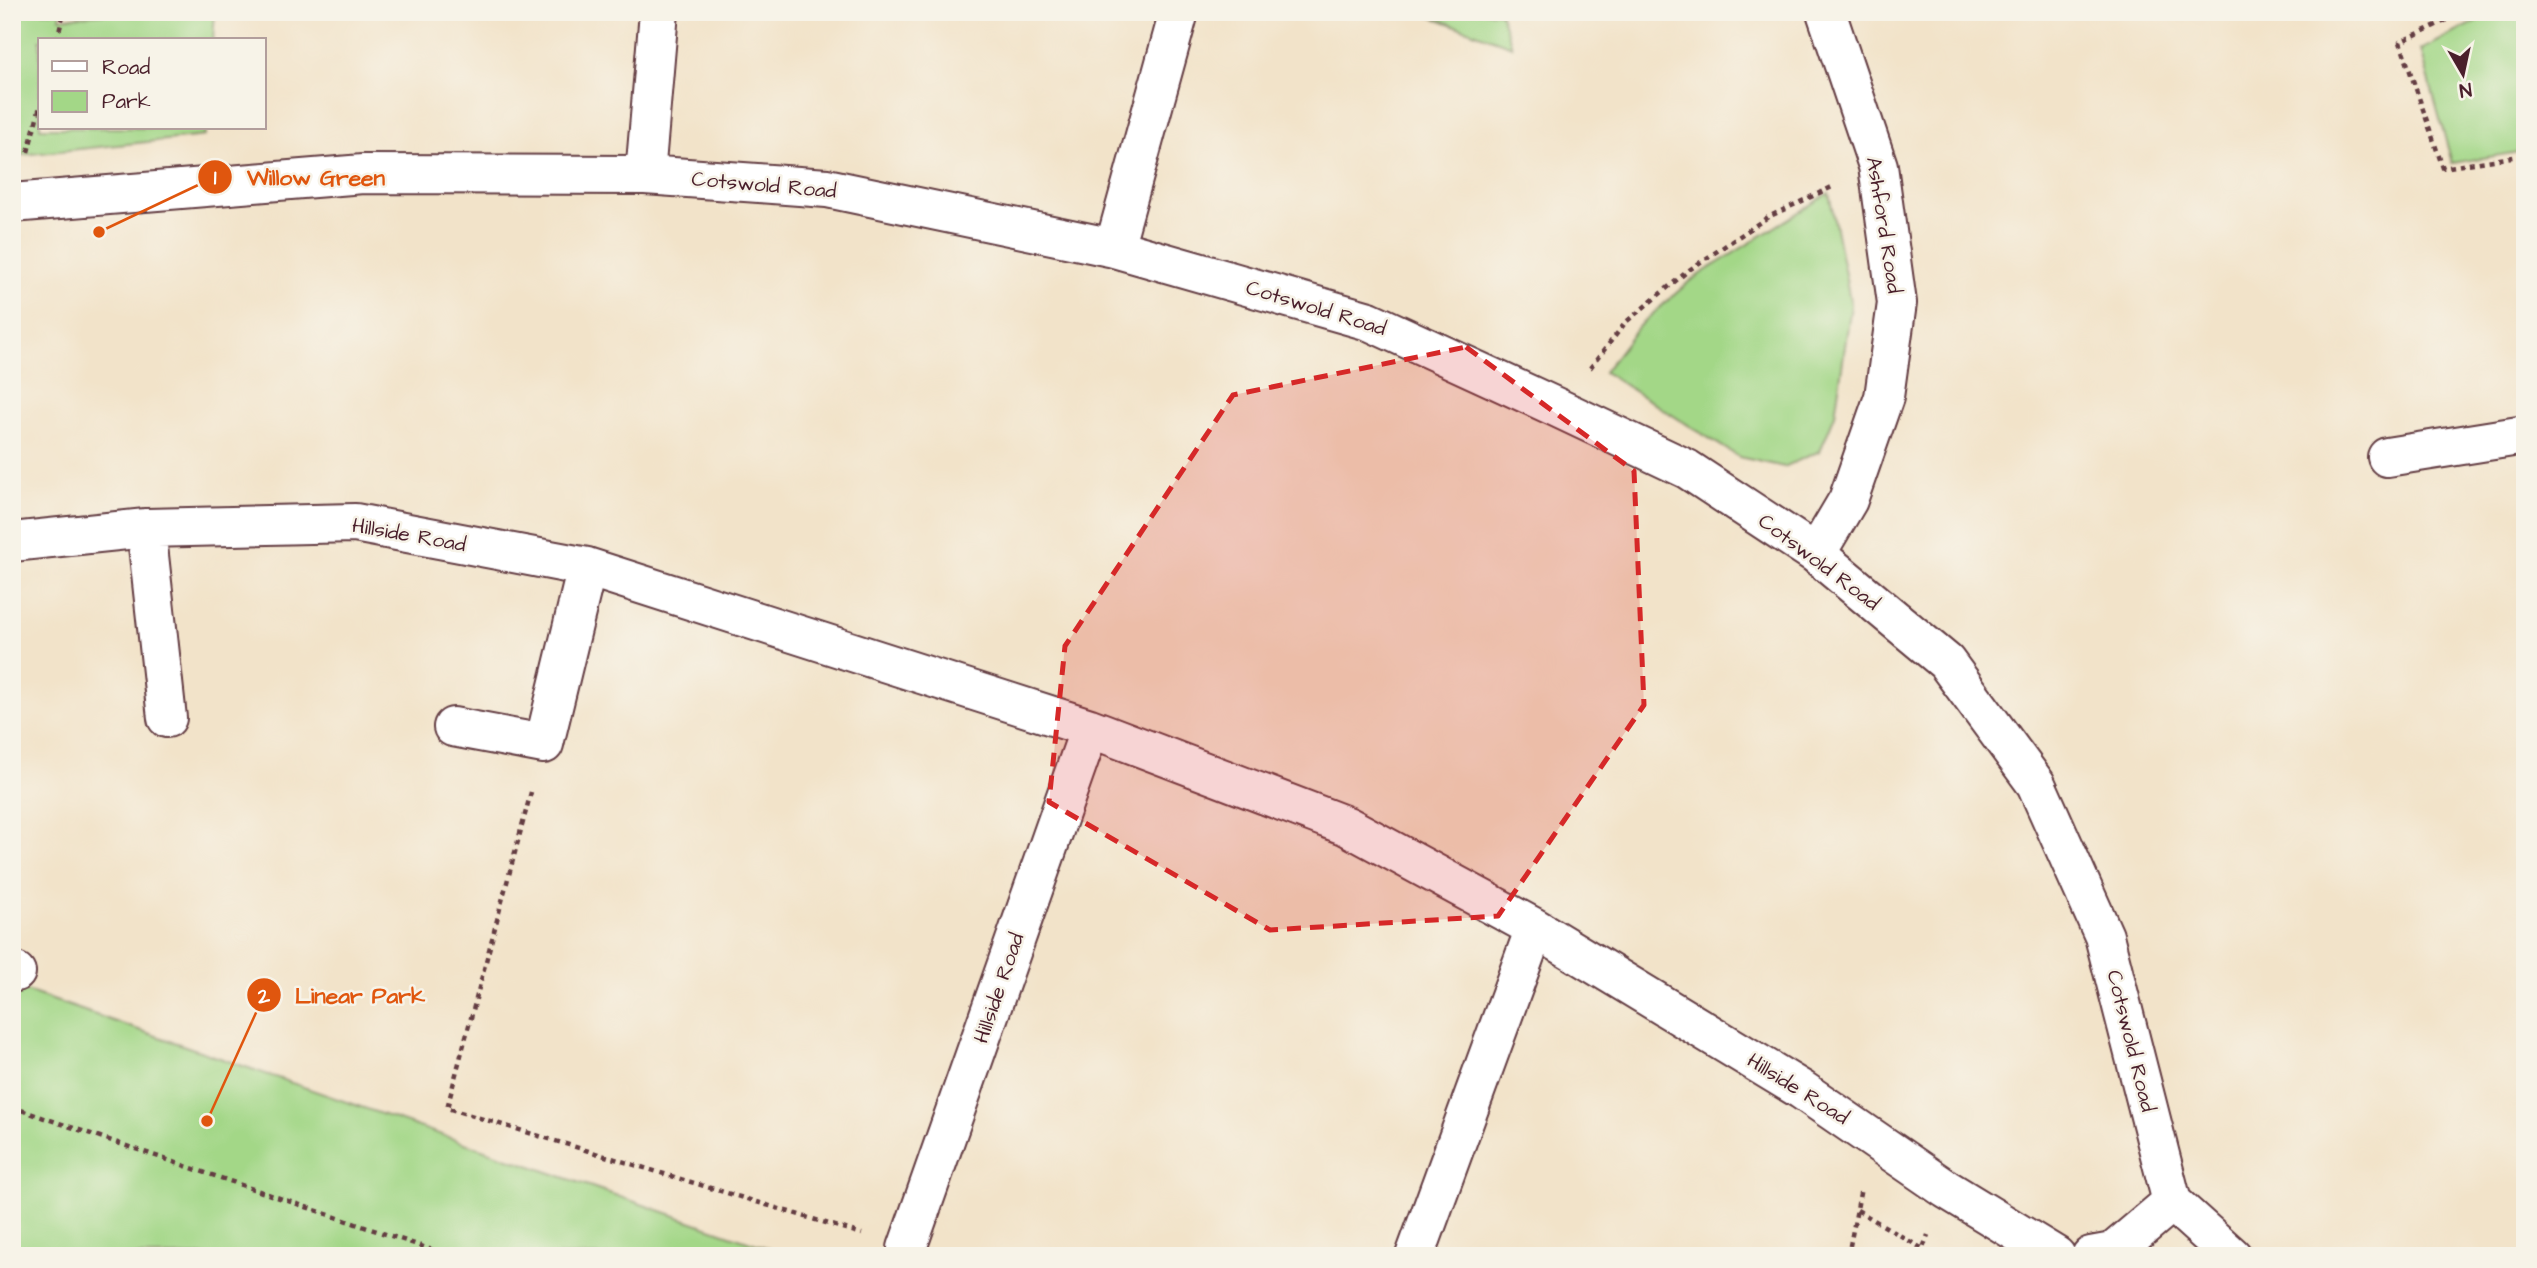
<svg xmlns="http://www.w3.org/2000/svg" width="2537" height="1268" viewBox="0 0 2537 1268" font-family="'Architects Daughter',sans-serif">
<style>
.green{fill:#a3d787;stroke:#767b59;stroke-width:2}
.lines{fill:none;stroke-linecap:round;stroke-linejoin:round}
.minor-casing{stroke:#633c43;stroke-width:42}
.path{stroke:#633c43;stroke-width:4.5;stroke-dasharray:5 5;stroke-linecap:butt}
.minor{stroke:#fff;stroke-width:38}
.marked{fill:#d62828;fill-opacity:0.2;stroke:#d62828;stroke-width:5;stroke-dasharray:14 9;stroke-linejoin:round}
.labels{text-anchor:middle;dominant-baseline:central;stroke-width:5;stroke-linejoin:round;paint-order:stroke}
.street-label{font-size:21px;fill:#4a1f2b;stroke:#f7f3e8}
.leader{fill:none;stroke:#e0560e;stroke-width:2.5}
.callout-dot{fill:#e0560e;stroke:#f7f3e8;stroke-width:2.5}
.mark-label{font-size:21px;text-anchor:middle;font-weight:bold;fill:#fff}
.callout-label{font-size:23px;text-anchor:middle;font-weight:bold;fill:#e0560e;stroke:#f7f3e8;stroke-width:5;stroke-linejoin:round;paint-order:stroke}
</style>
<rect width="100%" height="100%" fill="#f7f3e8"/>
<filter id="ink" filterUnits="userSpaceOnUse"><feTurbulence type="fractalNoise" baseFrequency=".0143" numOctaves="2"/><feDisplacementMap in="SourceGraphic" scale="14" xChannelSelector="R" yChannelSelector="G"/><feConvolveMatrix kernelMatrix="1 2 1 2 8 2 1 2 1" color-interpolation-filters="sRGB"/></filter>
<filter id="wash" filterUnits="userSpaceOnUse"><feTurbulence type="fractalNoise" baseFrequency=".00686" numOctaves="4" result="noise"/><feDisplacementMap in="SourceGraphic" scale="28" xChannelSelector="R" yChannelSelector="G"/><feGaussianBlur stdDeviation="1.57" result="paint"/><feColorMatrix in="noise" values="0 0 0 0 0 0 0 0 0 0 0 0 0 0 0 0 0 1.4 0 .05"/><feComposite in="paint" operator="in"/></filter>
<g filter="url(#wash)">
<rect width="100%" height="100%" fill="#f2e3c9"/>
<!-- green -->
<path class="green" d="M12,12H61L60,18L124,12H215L213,40H40V128H205V136L12,156Z
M1418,12H1500L1512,46Z
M2495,12H2525V151L2452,163L2421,50Z
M1829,193L1851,305L1835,415L1820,451L1784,467L1739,457L1604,372L1639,326L1691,280Z
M12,986L791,1256H12Z"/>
</g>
<g filter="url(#ink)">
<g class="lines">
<defs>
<path id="minor" d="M645,175L659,12
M12,203L363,174L645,175L827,188L1114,248L1369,321L1558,408L1687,469L1816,554L1946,662L2036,784L2104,936L2172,1202
M1114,248L1179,12
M2387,457L2525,435
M146,528L167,718
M12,542L146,528L355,523L587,567L1090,728L1347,826L1535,928L1802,1090L1946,1189L2056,1256
M1816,554L1848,500L1884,397L1897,303L1878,166L1826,12
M453,727L544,744L587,567
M12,971L16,972
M2172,1202L2232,1256
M907,1248L1090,728
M1415,1256L1535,928
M2091,1256L2113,1252L2172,1202"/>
</defs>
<!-- minor casing -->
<use href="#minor" class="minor-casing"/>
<!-- path -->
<path class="path" d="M2464,12L2400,42L2443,168L2525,155
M57,40L64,12
M28,152L40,106
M1590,368L1626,322L1689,270L1768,217L1832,187
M531,792L447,1108L862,1234
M12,1107L450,1256
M1857,1210L1923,1249
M1848,1256L1861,1188
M1920,1256L1928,1235"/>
<!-- minor -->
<use href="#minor" class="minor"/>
</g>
</g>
<!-- marked area -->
<path class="marked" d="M1466,347L1634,471L1644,705L1498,916L1270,930L1049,802L1065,646L1233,395Z"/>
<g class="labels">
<!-- street labels -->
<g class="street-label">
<text transform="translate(764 185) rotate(5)">Cotswold Road</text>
<text transform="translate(1884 225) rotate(81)">Ashford Road</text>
<text transform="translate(1316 308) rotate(17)">Cotswold Road</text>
<text transform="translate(409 535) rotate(10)">Hillside Road</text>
<text transform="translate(1819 562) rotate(37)">Cotswold Road</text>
<text transform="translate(999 988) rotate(-71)">Hillside Road</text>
<text transform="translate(2131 1041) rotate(76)">Cotswold Road</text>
<text transform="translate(1798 1089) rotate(32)">Hillside Road</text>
</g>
</g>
<!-- callouts -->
<path class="leader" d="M99 232L215 177M207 1121L264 995"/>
<g class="callout-dot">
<circle cx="99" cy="232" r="7"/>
<circle cx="207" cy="1121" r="7"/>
<circle cx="215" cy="177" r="18"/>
<circle cx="264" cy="995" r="18"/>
</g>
<g class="mark-label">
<text x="215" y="184">1</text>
<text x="264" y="1003">2</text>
</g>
<g class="callout-label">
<text x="316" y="185">Willow Green</text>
<text x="360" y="1003">Linear Park</text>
</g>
<!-- margin -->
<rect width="2537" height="1268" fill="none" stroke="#f7f3e8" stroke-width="42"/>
<!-- legend -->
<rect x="38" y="38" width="228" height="91" fill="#f7f3e8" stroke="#b29e9c" stroke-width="2"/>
<rect x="52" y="61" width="35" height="10" fill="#ffffff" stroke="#b29e9c" stroke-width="2"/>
<text x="102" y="74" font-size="21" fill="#4a1f2b">Road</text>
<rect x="52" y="91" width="35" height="21" fill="#a3d787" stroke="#b29e9c" stroke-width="2"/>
<text x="102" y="108" font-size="21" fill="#4a1f2b">Park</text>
<!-- north arrow -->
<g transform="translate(2463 74) rotate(171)" stroke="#f7f3e8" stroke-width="5" paint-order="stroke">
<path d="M0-5L12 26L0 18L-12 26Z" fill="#4a1f2b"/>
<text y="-10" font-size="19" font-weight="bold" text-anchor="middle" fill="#4a1f2b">N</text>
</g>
</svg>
